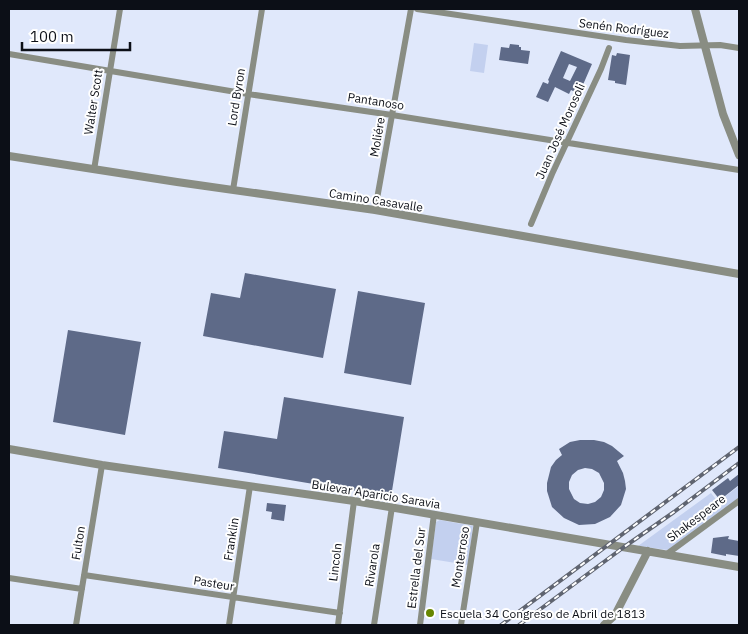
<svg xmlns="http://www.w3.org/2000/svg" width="748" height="634" viewBox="0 0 748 634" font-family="'IBM Plex Sans',sans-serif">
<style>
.green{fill:#c3d0ef}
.building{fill:#5e6a88;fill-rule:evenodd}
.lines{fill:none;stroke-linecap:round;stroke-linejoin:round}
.minor{stroke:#898d83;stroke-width:6}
.tertiary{stroke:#898d83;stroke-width:8}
.rail-casing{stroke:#5f6470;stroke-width:4}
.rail{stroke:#fff;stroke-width:2;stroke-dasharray:5.5;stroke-linecap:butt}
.poi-dot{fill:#678600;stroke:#fff;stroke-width:2}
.labels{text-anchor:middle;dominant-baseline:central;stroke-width:4;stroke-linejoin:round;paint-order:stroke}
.street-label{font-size:12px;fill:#0c0f17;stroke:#fff}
.poi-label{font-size:12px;fill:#0c0f17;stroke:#fff;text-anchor:start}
</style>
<rect width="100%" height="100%" fill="#e0e8fb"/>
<!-- green -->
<path class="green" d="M474,43L488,45L484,73L470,71Z
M739,486V498L668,550L638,546L711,493L718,502Z
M440,520L473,526L468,565L431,559L436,522Z"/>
<!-- building -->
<path class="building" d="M510,44L519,45V47H521V50L530,51L528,64L499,60L501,47L509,48Z
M561,51L592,64L579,94L571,90L569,94L555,87L548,102L536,97L543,82L548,84L549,81L548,80ZM569,64L577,67L570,81L563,78Z
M617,53L630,55L626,85L615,83V81L608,80L612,55L616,56Z
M245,273L336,289L323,358L203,336L211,293L240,298Z
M358,291L425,303L411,385L344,373Z
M68,330L141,342L125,435L53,422Z
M284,397L404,417L391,497L218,468L224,431L277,439Z
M580,440H594L604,442L612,446L624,456L617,461L623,473L625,481L626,489L621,505L610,517L595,524L579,525L564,518L552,507L547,491V483L551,467L556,460L562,455L559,449L570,442ZM585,468L592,469L599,473L604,483V490L601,497L595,502L588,504L580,503L574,499L569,489V482L572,475L578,470Z
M739,474V485L720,500L712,490L728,478L730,481Z
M267,503L286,505L284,521L271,519L272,512L266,511Z
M729,536L728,539L739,541V556L726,554V556L711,553L713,538Z"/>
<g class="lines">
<!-- minor -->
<path class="minor" d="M417,9L626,40L680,46L720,45L739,48
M9,54L248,94L392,115L739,170
M94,170L120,9
M233,190L262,9
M375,210L411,9
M531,224L552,174L601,69L609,48
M667,554L739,501
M84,575L340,613
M9,578L82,589
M76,625L102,465
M229,625L250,486
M338,625L354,501
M374,625L392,507
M420,625L434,514
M461,625L477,522"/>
<!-- tertiary -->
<path class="tertiary" d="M695,9L723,114L739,155
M9,156L177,182L375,210L739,274
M9,449L102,465L354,501L739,567
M604,625L615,615L648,551"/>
<defs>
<path id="rail" d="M501,625L739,447
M519,625L624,547L674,512L739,463"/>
</defs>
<!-- rail casing -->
<use href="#rail" class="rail-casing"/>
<!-- rail -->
<use href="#rail" class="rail"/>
</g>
<!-- markers -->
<circle class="poi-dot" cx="430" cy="613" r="5"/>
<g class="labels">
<!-- street labels -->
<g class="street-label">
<text transform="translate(624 28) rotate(7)">Senén Rodríguez</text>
<text transform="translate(236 97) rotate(-81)">Lord Byron</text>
<text transform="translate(376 101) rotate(9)">Pantanoso</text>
<text transform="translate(93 102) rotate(-81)">Walter Scott</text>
<text transform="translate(560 131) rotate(-66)">Juan José Morosoli</text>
<text transform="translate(377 137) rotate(-80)">Moliére</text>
<text transform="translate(376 200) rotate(9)">Camino Casavalle</text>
<text transform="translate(376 494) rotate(9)">Bulevar Aparicio Saravia</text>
<text transform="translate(696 518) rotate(-37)">Shakespeare</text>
<text transform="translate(231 539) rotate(-81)">Franklin</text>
<text transform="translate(78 543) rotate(-81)">Fulton</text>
<text transform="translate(460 557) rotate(-81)">Monterroso</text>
<text transform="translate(335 562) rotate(-83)">Lincoln</text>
<text transform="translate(372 565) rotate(-81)">Rivarola</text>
<text transform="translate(416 568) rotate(-83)">Estrella del Sur</text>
<text transform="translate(214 583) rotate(9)">Pasteur</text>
</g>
<!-- poi labels -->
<g class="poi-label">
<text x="440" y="613">Escuela 34 Congreso de Abril de 1813</text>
</g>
</g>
<!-- border -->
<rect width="748" height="634" fill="none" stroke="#0c0f17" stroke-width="20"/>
<!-- scale -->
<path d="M22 42v8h108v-8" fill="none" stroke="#0c0f17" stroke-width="2.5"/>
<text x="30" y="42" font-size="15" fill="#0c0f17" stroke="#ffffff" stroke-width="4" paint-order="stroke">100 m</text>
</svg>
